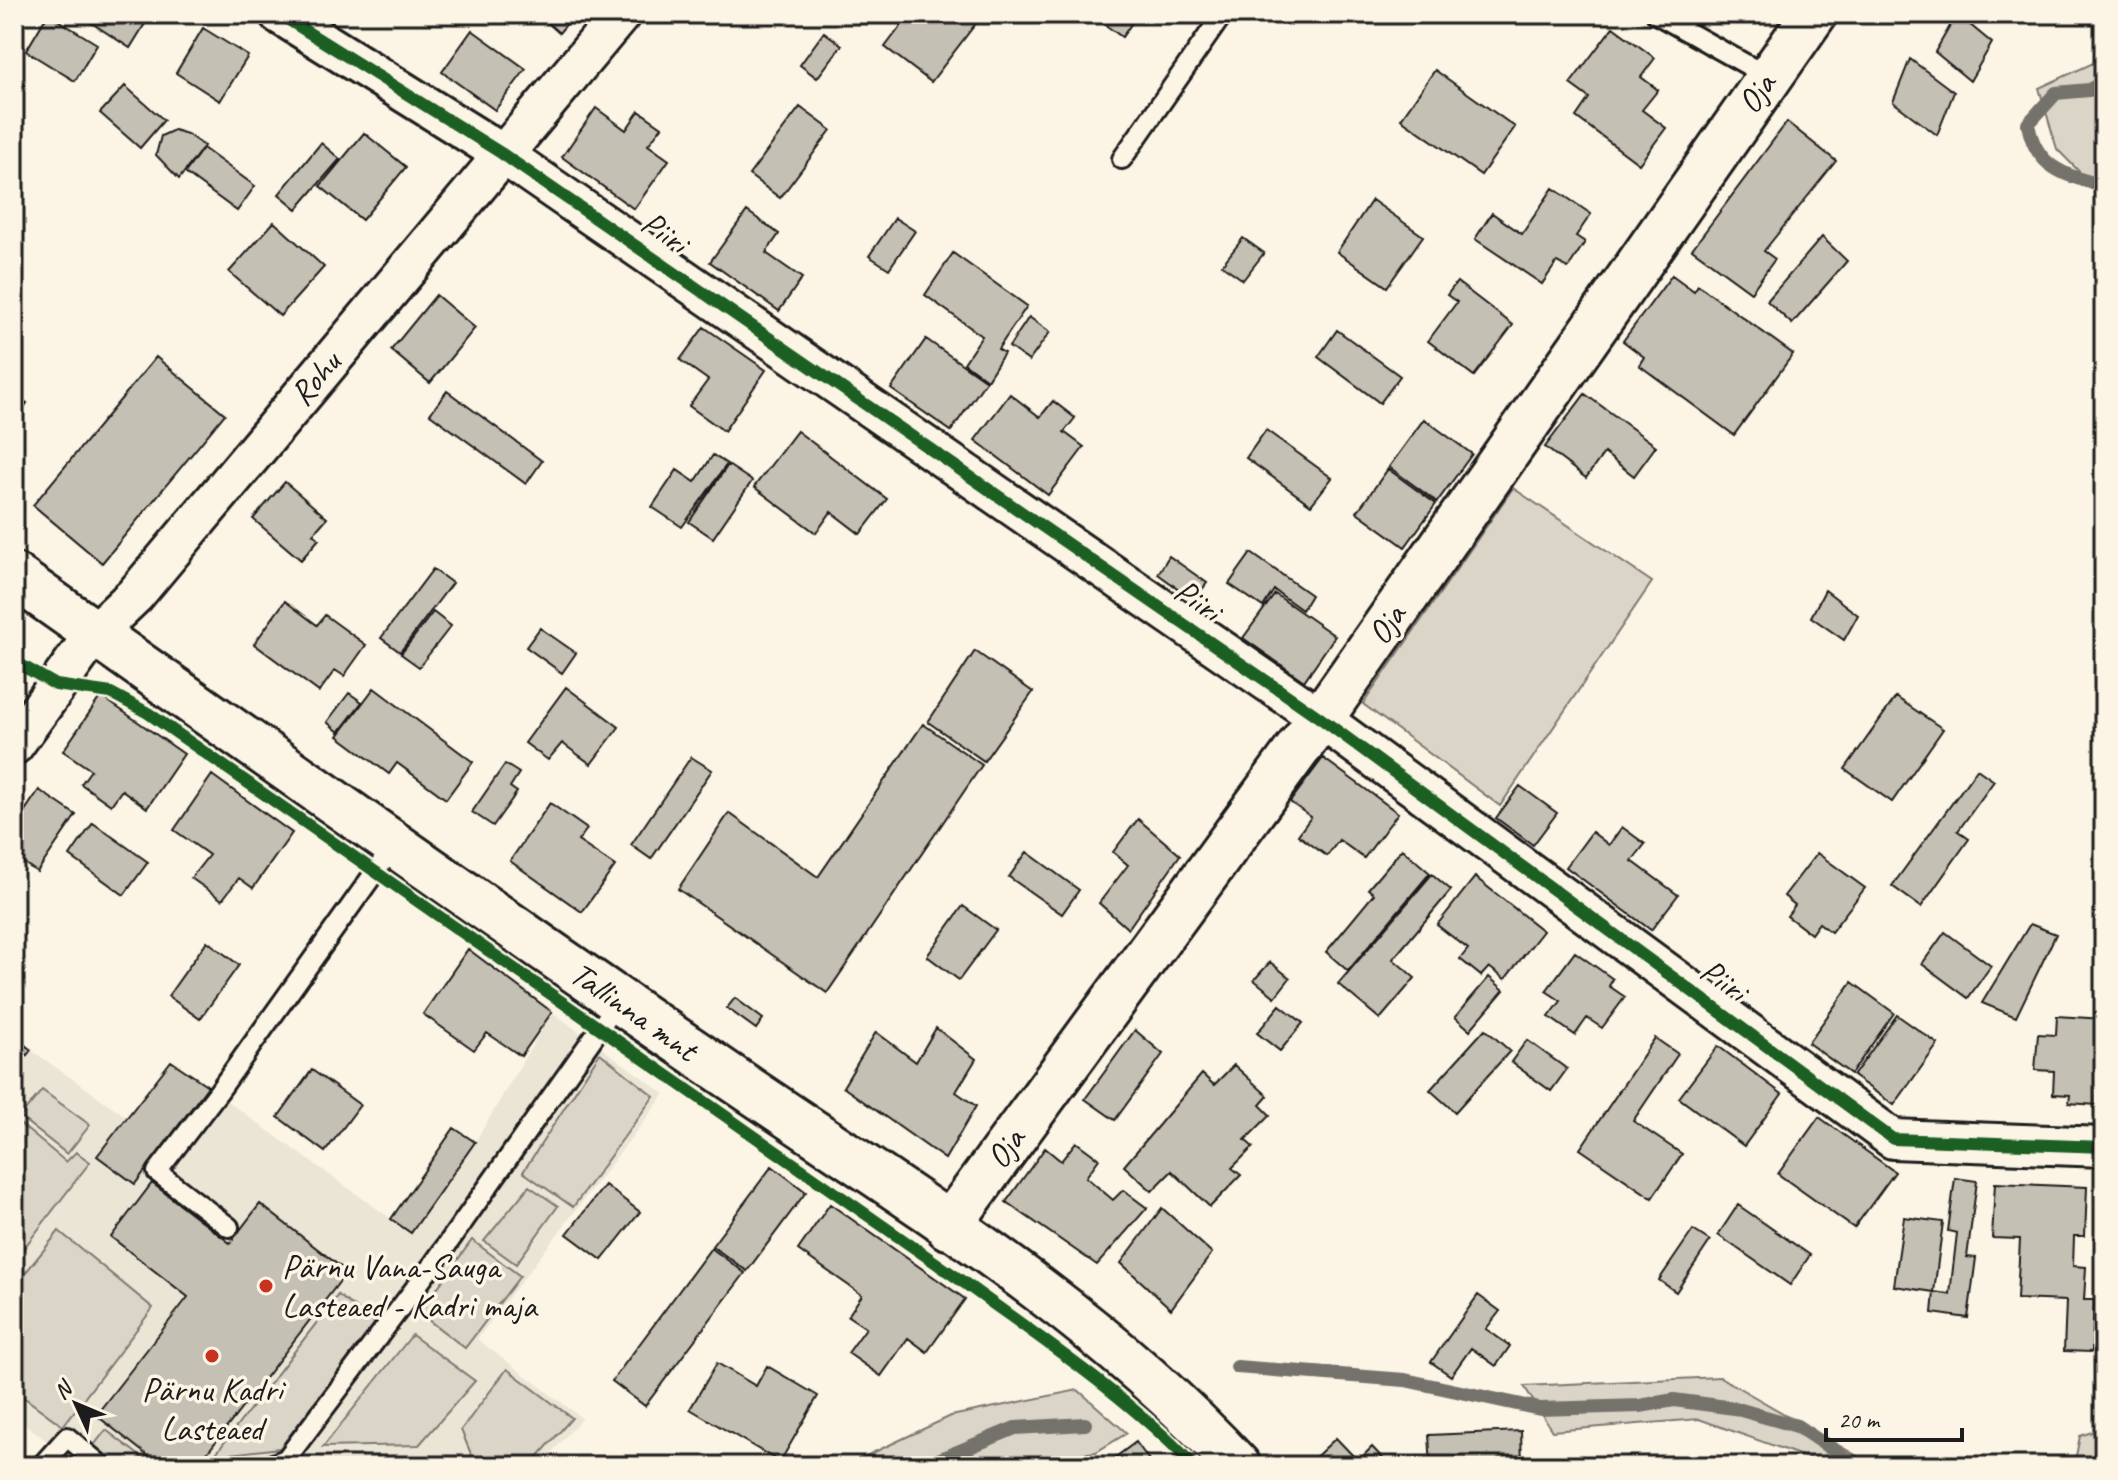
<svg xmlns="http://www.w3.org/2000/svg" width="2118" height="1480" viewBox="0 0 2118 1480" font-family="Caveat,sans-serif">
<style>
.built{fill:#ebe5d6}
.green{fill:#dbd5c8;stroke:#7c7872;stroke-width:2}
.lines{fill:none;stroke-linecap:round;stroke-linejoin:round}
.stream{stroke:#75726c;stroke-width:14}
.building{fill:#c4c0b3;stroke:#1c1c1c;stroke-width:2}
.service-casing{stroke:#1c1c1c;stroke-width:24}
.minor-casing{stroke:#1c1c1c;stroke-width:44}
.tertiary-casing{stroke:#1c1c1c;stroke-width:50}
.secondary-casing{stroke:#1c1c1c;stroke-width:50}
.service{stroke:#fcf5e5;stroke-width:18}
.minor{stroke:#fcf5e5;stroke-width:38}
.tertiary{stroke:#fcf5e5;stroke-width:44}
.secondary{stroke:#fcf5e5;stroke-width:44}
.cycleway-casing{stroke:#fcf5e5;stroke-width:17}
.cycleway{stroke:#1b5e20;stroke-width:12}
.poi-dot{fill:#c8321e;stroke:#fcf5e5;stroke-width:3}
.labels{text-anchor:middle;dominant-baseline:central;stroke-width:7;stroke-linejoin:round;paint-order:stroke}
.street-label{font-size:34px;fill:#1c1c1c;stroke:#fcf5e5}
.poi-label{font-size:34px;fill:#1c1c1c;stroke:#fcf5e5;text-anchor:start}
</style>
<rect width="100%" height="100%" fill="#fcf5e5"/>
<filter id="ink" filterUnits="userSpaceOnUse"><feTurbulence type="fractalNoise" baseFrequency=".0125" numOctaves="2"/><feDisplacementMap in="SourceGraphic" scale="16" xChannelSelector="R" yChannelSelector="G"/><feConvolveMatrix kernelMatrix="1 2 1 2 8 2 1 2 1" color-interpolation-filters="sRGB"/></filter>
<g filter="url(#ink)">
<!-- built -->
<path class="built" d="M552,1012L665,1094L477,1339L582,1418L540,1466H78L14,1415V1072L31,1050L127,1117L171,1061L411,1233L475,1142Z"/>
<!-- green -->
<path class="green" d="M2104,58V197L2057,149L2039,88Z
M1513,488L1652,582L1500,806L1363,704Z
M600,1053L654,1096L573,1207L523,1172Z
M42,1090L90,1125L67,1154L20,1117Z
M14,1119L66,1162L76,1152L90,1162L14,1261Z
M529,1186L558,1206L516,1264L484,1241Z
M59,1231L153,1308L63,1426L14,1390V1287Z
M472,1240L520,1276L465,1348L419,1313Z
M338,1295L375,1323L280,1448L214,1456Z
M412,1335L475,1381L419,1445L323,1447Z
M507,1369L572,1418L530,1466H476L461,1430Z
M1720,1377L1859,1457L1853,1466H1830L1699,1419L1552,1431L1524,1386Z
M1078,1390L1127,1433L1096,1452L988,1466H866V1456L951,1416Z
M2104,1428V1466H2074L2080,1436Z
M106,1430L153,1466H115L91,1449Z"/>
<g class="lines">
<!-- stream -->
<path class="stream" d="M2104,82L2089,90L2056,93L2028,124C2036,169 2065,175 2104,186
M1237,1367L1405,1380L1540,1409L1640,1406L1674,1400L1734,1408L1797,1426L1857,1466
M924,1466L1015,1428L1085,1424"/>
</g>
<!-- building -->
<path class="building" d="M48,14L97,44L75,81L26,51Z
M78,14H151L130,48Z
M538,14H575L559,33Z
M910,14H983L931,82L885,47Z
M1090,14H1138L1122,37Z
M1957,14L1992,43L1970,81L1935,52Z
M1613,27L1655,58L1641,77L1658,90L1642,110L1666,128L1639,164L1576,117L1589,98L1570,84Z
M203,28L248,56L220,101L176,73Z
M472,30L526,69L495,110L442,72Z
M824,32L842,45L817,78L800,65Z
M1910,59L1954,92L1937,135L1893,102Z
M1435,70L1515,127L1481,175L1401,119Z
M125,86L164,120L140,148L100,113Z
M800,107L831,130L780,198L749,175Z
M596,108L626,130L639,111L662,127L648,145L669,160L634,209L562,157Z
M1787,122L1836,161L1764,251L1775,259L1751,292L1692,249Z
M174,130L187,134L204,146L179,179L156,155L161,136Z
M364,133L406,167L362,220L320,186Z
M321,143L340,159L297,209L279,194Z
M203,148L255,186L237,211L185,173Z
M1553,188L1591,214L1576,236L1585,242L1568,268L1557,262L1542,284L1475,239L1492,213L1522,234Z
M1372,200L1423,236L1387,287L1337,252Z
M747,211L779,234L766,253L802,278L779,311L710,262Z
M895,218L915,231L889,269L869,256Z
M274,222L324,267L280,316L229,272Z
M1822,237L1847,261L1792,324L1767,301Z
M1243,238L1264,253L1243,280L1222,265Z
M953,253L1027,306L998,349L1004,353L987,380L964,363L982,336L925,295Z
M1672,275L1694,291L1698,285L1793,354L1734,435L1639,365L1644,357L1623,341Z
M1457,282L1513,325L1474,376L1428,341L1457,302L1447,295Z
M436,295L475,328L430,383L391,350Z
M1029,317L1050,332L1029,361L1009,347Z
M704,327L766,370L724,431L689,406L708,380L680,360Z
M1337,330L1400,376L1380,403L1318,357Z
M926,339L986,381L951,431L891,389Z
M156,357L225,414L102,563L33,505Z
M447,391L542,461L526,484L430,414Z
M14,394L27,403L14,422Z
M1010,394L1040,417L1053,401L1075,418L1064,432L1084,447L1048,495L975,440Z
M1585,394L1656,446L1634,476L1604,453L1586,478L1545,447Z
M1424,419L1472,454L1437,502L1389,467Z
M1266,430L1332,478L1311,505L1246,458Z
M797,431L887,499L860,534L831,512L816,533L754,487Z
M713,455L727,464L682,527L652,507L677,470L695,482Z
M728,465L752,481L713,538L689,522Z
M1388,469L1436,504L1405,547L1357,512Z
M285,482L327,518L313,534L319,539L301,560L253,519Z
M1251,553L1311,595L1302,610L1274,590L1263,607L1229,584Z
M1169,556L1207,583L1194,600L1158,574Z
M433,569L452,583L400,652L381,638Z
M1825,590L1858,615L1844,640L1811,617Z
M1275,594L1335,636L1304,681L1243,638Z
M285,601L317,625L325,615L366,645L344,676L335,670L319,692L254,644Z
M433,612L451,626L419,667L401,654Z
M540,628L576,653L562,673L526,647Z
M975,651L1033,692L984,761L928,722Z
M566,687L619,727L591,764L562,743L548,760L525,743Z
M374,688L473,762L446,799L397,763L389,774L338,736Z
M349,693L362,702L339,732L327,722Z
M101,696L184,754L147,808L122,790L111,805L81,784L91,770L63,751Z
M1896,697L1943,729L1892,802L1845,769Z
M923,724L982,765L827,993L678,889L729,813L818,877Z
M691,757L712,770L651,859L631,845Z
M1323,758L1398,813L1364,858L1339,840L1327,856L1298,835L1311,817L1290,802Z
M505,764L519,773L510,787L517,792L493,826L472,812Z
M1977,769L1994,781L1958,831L1969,839L1921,907L1892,886Z
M212,775L292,833L253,888L239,878L222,900L191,878L209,855L174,830Z
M1520,786L1557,813L1533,845L1496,818Z
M39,790L76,815L37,872L14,856V827Z
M550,803L587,829L578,841L615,866L582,912L510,861Z
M1138,819L1180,855L1128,929L1099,903L1128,865L1113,852Z
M93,823L148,862L124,895L70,856Z
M1622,827L1645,844L1632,861L1678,895L1651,930L1566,867L1592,832L1609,845Z
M1402,849L1430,873L1348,971L1326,952L1374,894L1368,889Z
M1027,852L1079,890L1062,914L1009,877Z
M1817,853L1865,888L1831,932L1819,923L1811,934L1787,916L1795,905L1784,896Z
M1432,874L1451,890L1393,959L1415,978L1380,1019L1338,984Z
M1475,877L1543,931L1505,979L1489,967L1481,976L1460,959L1468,949L1437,925Z
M963,906L996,930L959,980L927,956Z
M2030,924L2056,934L2016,1017L1982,1003Z
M1945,932L1991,966L1968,998L1922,964Z
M207,941L239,965L200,1019L168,996Z
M468,949L552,1012L521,1056L487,1033L474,1050L423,1014Z
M1575,952L1613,979L1609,986L1625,997L1602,1028L1587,1018L1575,1035L1549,1017L1561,1001L1546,991Z
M1270,962L1290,978L1275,997L1254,980Z
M1489,977L1504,990L1470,1030L1455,1017Z
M1852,982L1894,1013L1851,1074L1808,1043Z
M735,998L763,1019L756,1029L727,1008Z
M1280,1005L1303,1023L1280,1051L1257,1033Z
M1897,1015L1938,1044L1894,1105L1853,1076Z
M2057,1016L2104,1019V1096L2097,1095V1105L2069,1103L2070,1095L2053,1094L2054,1071L2035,1070L2038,1034L2056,1035Z
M936,1028L976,1059L956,1092L976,1106L945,1159L843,1087L876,1032L916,1062Z
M1485,1029L1510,1051L1455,1112L1430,1090Z
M1135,1030L1163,1054L1115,1120L1085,1099Z
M14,1036L31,1050L14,1072Z
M1655,1038L1678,1054L1633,1121L1682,1154L1652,1198L1580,1149Z
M1527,1040L1567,1069L1551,1091L1511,1062Z
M1718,1046L1782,1094L1744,1146L1679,1098Z
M171,1061L208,1086L135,1184L97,1156Z
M1234,1065L1268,1096L1260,1105L1270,1115L1245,1140L1253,1147L1232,1168L1241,1175L1210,1207L1172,1171L1152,1191L1124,1166L1202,1074L1214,1085Z
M312,1070L360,1105L325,1152L278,1117Z
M1819,1117L1895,1172L1854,1228L1778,1174Z
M454,1128L475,1142L411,1233L391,1219Z
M1076,1142L1099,1159L1086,1177L1113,1200L1123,1190L1147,1208L1097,1265L1006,1202L1045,1148L1061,1161Z
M772,1166L806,1192L747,1271L712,1246Z
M1955,1178L1977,1181L1967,1257L1976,1258L1968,1318L1932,1313L1934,1292L1950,1294L1957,1233L1948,1231Z
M152,1183L230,1243L260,1204L347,1272L197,1466H161L96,1415L188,1297L111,1237Z
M1995,1183L2087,1187L2085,1236H2074L2073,1266L2086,1267L2084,1300H2094L2092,1352L2064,1351L2066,1301L2017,1299L2020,1239L1992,1238Z
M605,1185L640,1212L602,1260L567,1234Z
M830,1204L965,1299L927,1352L908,1338L881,1376L848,1353L866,1328L848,1316L862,1295L798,1250Z
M1738,1205L1810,1255L1790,1285L1718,1235Z
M1162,1208L1212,1253L1171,1309L1121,1263Z
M1904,1217L1943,1222L1934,1292L1894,1286Z
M1693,1230L1710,1241L1676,1292L1659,1280Z
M711,1248L745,1273L645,1406L612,1381Z
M1478,1295L1500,1311L1486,1329L1510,1346L1496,1366L1471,1348L1451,1376L1431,1362Z
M2097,1348H2104V1405H2098Z
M717,1363L756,1386L767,1366L818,1396L780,1462L690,1409Z
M1521,1431L1522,1466H1431L1429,1435Z
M1336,1438L1358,1461L1372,1447L1390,1466H1306Z
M1136,1442L1149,1460L1141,1466H1112L1109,1462Z"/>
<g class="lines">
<defs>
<path id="service" d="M1656,14L1767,76
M1122,159L1223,14
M229,1227L157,1172L219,1091L395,844
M41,1466L67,1437L102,1466
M268,1466L286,1459L434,1263L619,1001"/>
<path id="minor" d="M279,14L501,153L1320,718L1893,1139L2104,1147
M14,745L95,633L135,595L621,14"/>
<path id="tertiary" d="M948,1227L1333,701L1814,14"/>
<path id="secondary" d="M14,576C246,740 478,905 713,1065C894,1189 1088,1304 1238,1466"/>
</defs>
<!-- service casing -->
<use href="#service" class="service-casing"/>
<!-- minor casing -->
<use href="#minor" class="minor-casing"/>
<!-- tertiary casing -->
<use href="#tertiary" class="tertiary-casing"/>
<!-- secondary casing -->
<use href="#secondary" class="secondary-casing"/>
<!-- service -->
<use href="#service" class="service"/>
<!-- minor -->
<use href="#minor" class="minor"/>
<!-- tertiary -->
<use href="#tertiary" class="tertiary"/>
<!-- secondary -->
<use href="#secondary" class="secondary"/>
<defs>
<path id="cycleway" d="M279,14L501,153L1320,718L1893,1139L2104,1147
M14,661L56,685L111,693L148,713L966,1284C1044,1341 1127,1396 1194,1466"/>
</defs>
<!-- cycleway casing -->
<use href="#cycleway" class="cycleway-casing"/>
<!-- cycleway -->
<use href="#cycleway" class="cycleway"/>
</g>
</g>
<!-- markers -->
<g class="poi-dot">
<circle cx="266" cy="1286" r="8"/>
<circle cx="212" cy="1356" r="8"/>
</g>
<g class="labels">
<!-- street labels -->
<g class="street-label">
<text transform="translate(1756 93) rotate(-55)">Oja</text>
<text transform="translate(665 232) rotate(35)">Piiri</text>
<text transform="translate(315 378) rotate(-50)">Rohu</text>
<text transform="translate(1198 600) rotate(35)">Piiri</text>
<text transform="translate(1386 624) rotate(-55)">Oja</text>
<text transform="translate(1724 980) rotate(36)">Piiri</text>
<text transform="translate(634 1011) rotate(35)">Tallinna mnt</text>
<text transform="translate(1005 1148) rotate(-54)">Oja</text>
</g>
<!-- poi labels -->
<g class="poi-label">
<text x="282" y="1266">Pärnu Vana-Sauga<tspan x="282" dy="39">Lasteaed - Kadri maja</tspan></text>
<text x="212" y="1389" text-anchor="middle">Pärnu Kadri<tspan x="212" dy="39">Lasteaed</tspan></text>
</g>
</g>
<!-- margin -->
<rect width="2118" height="1480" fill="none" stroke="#fcf5e5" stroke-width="48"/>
<rect x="24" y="24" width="2070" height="1432" fill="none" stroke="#1c1c1c" stroke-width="3" filter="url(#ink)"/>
<!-- north arrow -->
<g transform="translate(76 1404) rotate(314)" stroke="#fcf5e5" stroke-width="6" paint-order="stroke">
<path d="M0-6L14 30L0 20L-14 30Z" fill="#1c1c1c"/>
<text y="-12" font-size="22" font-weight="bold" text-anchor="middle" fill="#1c1c1c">N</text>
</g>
<!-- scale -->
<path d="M1826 1428v12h136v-12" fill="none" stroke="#1c1c1c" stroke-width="4"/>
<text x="1838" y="1428" font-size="24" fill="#1c1c1c" stroke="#fcf5e5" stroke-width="6" paint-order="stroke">20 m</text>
</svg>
